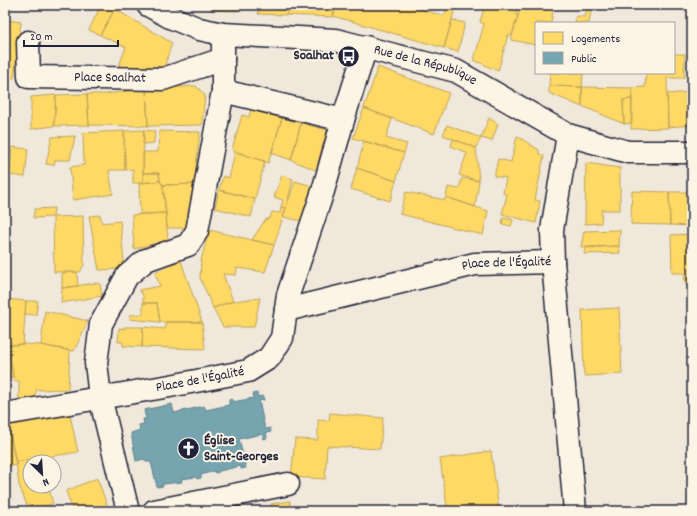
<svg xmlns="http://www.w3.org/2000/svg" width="697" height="516" viewBox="0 0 697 516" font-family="Dekko,sans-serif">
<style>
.homes{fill:#ffd966;stroke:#bda259}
.public{fill:#76a5af;stroke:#5d7e8c}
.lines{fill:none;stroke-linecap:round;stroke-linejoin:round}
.minor-casing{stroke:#22223b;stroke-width:25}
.minor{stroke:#fcf5e5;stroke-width:22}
.labels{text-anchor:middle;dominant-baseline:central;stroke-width:4;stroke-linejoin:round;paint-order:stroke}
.poi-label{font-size:14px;font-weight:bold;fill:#22223b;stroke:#fcf5e5;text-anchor:end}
.street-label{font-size:14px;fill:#22223b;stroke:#fcf5e5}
</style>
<rect width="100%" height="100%" fill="#efe8db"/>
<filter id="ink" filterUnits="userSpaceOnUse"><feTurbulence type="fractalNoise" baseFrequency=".025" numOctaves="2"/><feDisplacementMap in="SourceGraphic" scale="8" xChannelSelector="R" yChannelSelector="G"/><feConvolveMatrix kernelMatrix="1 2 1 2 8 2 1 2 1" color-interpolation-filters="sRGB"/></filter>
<g filter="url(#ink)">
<!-- homes -->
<path class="homes" d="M101,5H109L115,9L100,35L89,30Z
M212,5H239L238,11L211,10Z
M259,5H287V15L258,14Z
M287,5H336L333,17L287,15Z
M336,5H417L416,8L444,16L448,5H456L444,48L333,16Z
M485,5H518L516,15H518L512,35H508L498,71L474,60L484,24L480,22Z
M521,5H529L553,10L551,23H536V45L511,40Z
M588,5H592L589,23H575L576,16L585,17Z
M115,9L172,43L162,74L117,71L126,47L100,35Z
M5,20L21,22L14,78H5Z
M452,20L465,23L458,52L444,48Z
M674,54H685L684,78H667L668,128L631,129L632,88L645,87L646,73H674Z
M378,67L449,93L434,134L364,108Z
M550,73H583L582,87L549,86Z
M196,86L205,95L202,125L148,126L146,89Z
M549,86L582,87V107L549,93Z
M582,87L632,88V99L623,100L624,124L582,106Z
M146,89L148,126L89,125L87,94H106Z
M692,92V125L668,127L667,94Z
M87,94L89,125L54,126L56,95Z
M56,95L54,126L31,129V97Z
M632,99V123L624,124L623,100Z
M364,108L392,119L386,138L407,144L404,153L353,138Z
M251,109L282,118L268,163L232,150L242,115L249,117Z
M282,118L301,123L291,160L272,153Z
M489,118L498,124L492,141L481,138Z
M301,123L327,130L316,170L291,160Z
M447,125L481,138L476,148L443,135Z
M144,130L155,131L154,143L143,144Z
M144,130L143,183H133V169L125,170L124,131Z
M124,131L125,170H109L113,194L73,200L70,167L84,165L83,133Z
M159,131L200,132L194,184L163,185L160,181L159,173H143V152H158Z
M75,136L70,160H55L54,165L46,164L52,137Z
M517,136L539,150V154L544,156L535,200L540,201L536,223L502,214L507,195L503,193L506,178L494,176L498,159L511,162Z
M453,139L476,148L479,181L459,175L467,153L451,146Z
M364,141L404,153L396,181L357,168Z
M12,147L28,149L25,177L9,175Z
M235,152L265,161L255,199L219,190L223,176L229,178Z
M586,163L620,168V210H602L601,223L585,224Z
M357,168L396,181L390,201L351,189Z
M143,173H159L160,181L143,183Z
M282,175L293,179L286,208L281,207L283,200L274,197Z
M462,178L479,181L475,207L446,197L448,187L459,189Z
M160,181L163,186L166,213L140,214L139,183Z
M295,181L312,186L302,221L283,217Z
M194,184L188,228H167L163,185Z
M219,190L255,199L251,217L215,208Z
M632,191L669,192L670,225L631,224Z
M406,192L445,200L446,197L488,211L483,235L400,214Z
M669,192H692V226L670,225Z
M281,207L286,208L274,245L252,240L265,220L270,218L272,212L280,213Z
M54,208L53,217L33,218L35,209Z
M166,213L168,240L134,249L132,215Z
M100,215L102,223L120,221L124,262L120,269L99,270L89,216Z
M83,216L84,265L80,272H54L53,217Z
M503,218L513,220L511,226L502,224Z
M209,230L274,245L265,272L237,268L236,275L223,274L233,301L213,308L200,278L201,260Z
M620,230L619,246L581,247L584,231Z
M692,234V284H685L684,273H672L671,235Z
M619,246L620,253L584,254L585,248Z
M181,261L202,322H160L157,303H143V295L139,290L160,286L155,273L157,271Z
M77,272L78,286L62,288V273Z
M96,283L100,284L102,296L61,303L62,288Z
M260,298L254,327H223L213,308L233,301Z
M5,299L26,301L23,344L5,346Z
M26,301H38L36,315L25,314Z
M143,303H157L160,322L130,319V315L143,314Z
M619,308L622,374L584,376L582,310Z
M45,311L88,321L74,351L41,345Z
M166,322H202L205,349L142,347L143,327L165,329Z
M124,327H143L142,347L123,346V342H118L119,328L124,329Z
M23,344L41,345L70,351L68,389L36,390L35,400L19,402V381H14L8,345Z
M8,345L13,377L5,378V346Z
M330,413L383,418L380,449L327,446L325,479L291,477L295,439L318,440V420L329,421Z
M70,415L78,452L16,462L8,424Z
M5,424H8L16,465L5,467Z
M491,451L499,511H431V510L447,507L440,459Z
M39,458L41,462H30V486H48L53,504L28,508L19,485L16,462Z
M97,478L109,510L105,511H73L66,491Z
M290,501L291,511H272L271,504Z"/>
<!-- public -->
<path class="public" d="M257,393L258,397L263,396L264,400L259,401L265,429L270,428L271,432L266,433L267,438L263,439L262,434L239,439L246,468L241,469V466L219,471V472L215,473L214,471L201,475V478L197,479L196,477L181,479L182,482L163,484V486L157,487L151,462H146L144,459L136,461L131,433L140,430L139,425L144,424L143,419H146L144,410L172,404L174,413L204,406L206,410L229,405V400L232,399L233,402L254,398L253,394Z"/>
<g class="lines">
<defs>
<g id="minor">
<path id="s1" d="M148,5L170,17L199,29L223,34L336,40L456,71L568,135L628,152H692"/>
<path id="s2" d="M28,42L29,77L163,79L223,59"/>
<path d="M223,91L343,120"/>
<path d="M568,135L552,230L553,262L575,511"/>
<path id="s3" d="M286,310L475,264L553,262"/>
<path id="s4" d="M5,414L170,386L248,371L269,358L282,338L288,295L323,191L343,120L366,47"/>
<path d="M128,511L100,397L96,363L101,324L127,276L146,260L188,245L197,231L223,91V34"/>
<path d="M154,511L288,484"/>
</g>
</defs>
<!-- minor casing -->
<use href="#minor" class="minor-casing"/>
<!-- minor -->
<use href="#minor" class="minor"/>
</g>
</g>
<!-- icons -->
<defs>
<symbol id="bus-disc" viewBox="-11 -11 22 22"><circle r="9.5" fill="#22223b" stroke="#fcf5e5"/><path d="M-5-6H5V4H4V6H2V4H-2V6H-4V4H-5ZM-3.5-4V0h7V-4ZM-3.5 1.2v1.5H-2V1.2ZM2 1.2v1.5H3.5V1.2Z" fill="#fff"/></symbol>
<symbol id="church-disc" viewBox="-11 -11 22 22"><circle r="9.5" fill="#22223b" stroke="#fcf5e5"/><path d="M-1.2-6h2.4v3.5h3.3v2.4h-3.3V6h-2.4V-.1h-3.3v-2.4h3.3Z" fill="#fff"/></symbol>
</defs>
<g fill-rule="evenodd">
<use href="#bus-disc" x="336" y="44" width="25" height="25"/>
<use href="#church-disc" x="176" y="436" width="25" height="25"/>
</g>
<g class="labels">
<!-- poi labels -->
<g class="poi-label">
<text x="334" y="56">Soalhat</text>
<text x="204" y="441" text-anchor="start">Église<tspan x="204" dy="16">Saint-Georges</tspan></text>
</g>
<!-- street labels -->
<g class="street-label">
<text stroke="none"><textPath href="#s1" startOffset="287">Rue de la République</textPath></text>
<text stroke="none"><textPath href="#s2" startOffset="116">Place Soalhat</textPath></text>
<text stroke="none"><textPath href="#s3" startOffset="226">Place de l'Égalité</textPath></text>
<text stroke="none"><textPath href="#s4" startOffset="198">Place de l'Égalité</textPath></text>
</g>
</g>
<!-- margin -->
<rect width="697" height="516" fill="none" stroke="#fcf5e5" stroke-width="20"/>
<rect x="10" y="10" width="677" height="496" fill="none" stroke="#22223b" stroke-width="1.5" filter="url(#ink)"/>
<!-- legend -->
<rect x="535" y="22" width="140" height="52" fill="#fcf5e5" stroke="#a5a1a1"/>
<rect x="543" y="32" width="20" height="12" fill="#ffd966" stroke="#a5a1a1"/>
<text x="571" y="42" font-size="12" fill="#22223b">Logements</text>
<rect x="543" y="52" width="20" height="12" fill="#76a5af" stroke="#a5a1a1"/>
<text x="571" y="62" font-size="12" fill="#22223b">Public</text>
<!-- north arrow -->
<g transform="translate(42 474) rotate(155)"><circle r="19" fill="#fcf5e5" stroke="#a5a1a1"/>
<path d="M0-3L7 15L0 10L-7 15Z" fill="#22223b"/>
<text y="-6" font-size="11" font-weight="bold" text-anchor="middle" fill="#22223b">N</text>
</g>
<!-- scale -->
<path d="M24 40v6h94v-6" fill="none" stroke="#22223b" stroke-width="2"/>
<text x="30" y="40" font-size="12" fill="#22223b" stroke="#fcf5e5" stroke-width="3" paint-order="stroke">20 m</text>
</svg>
